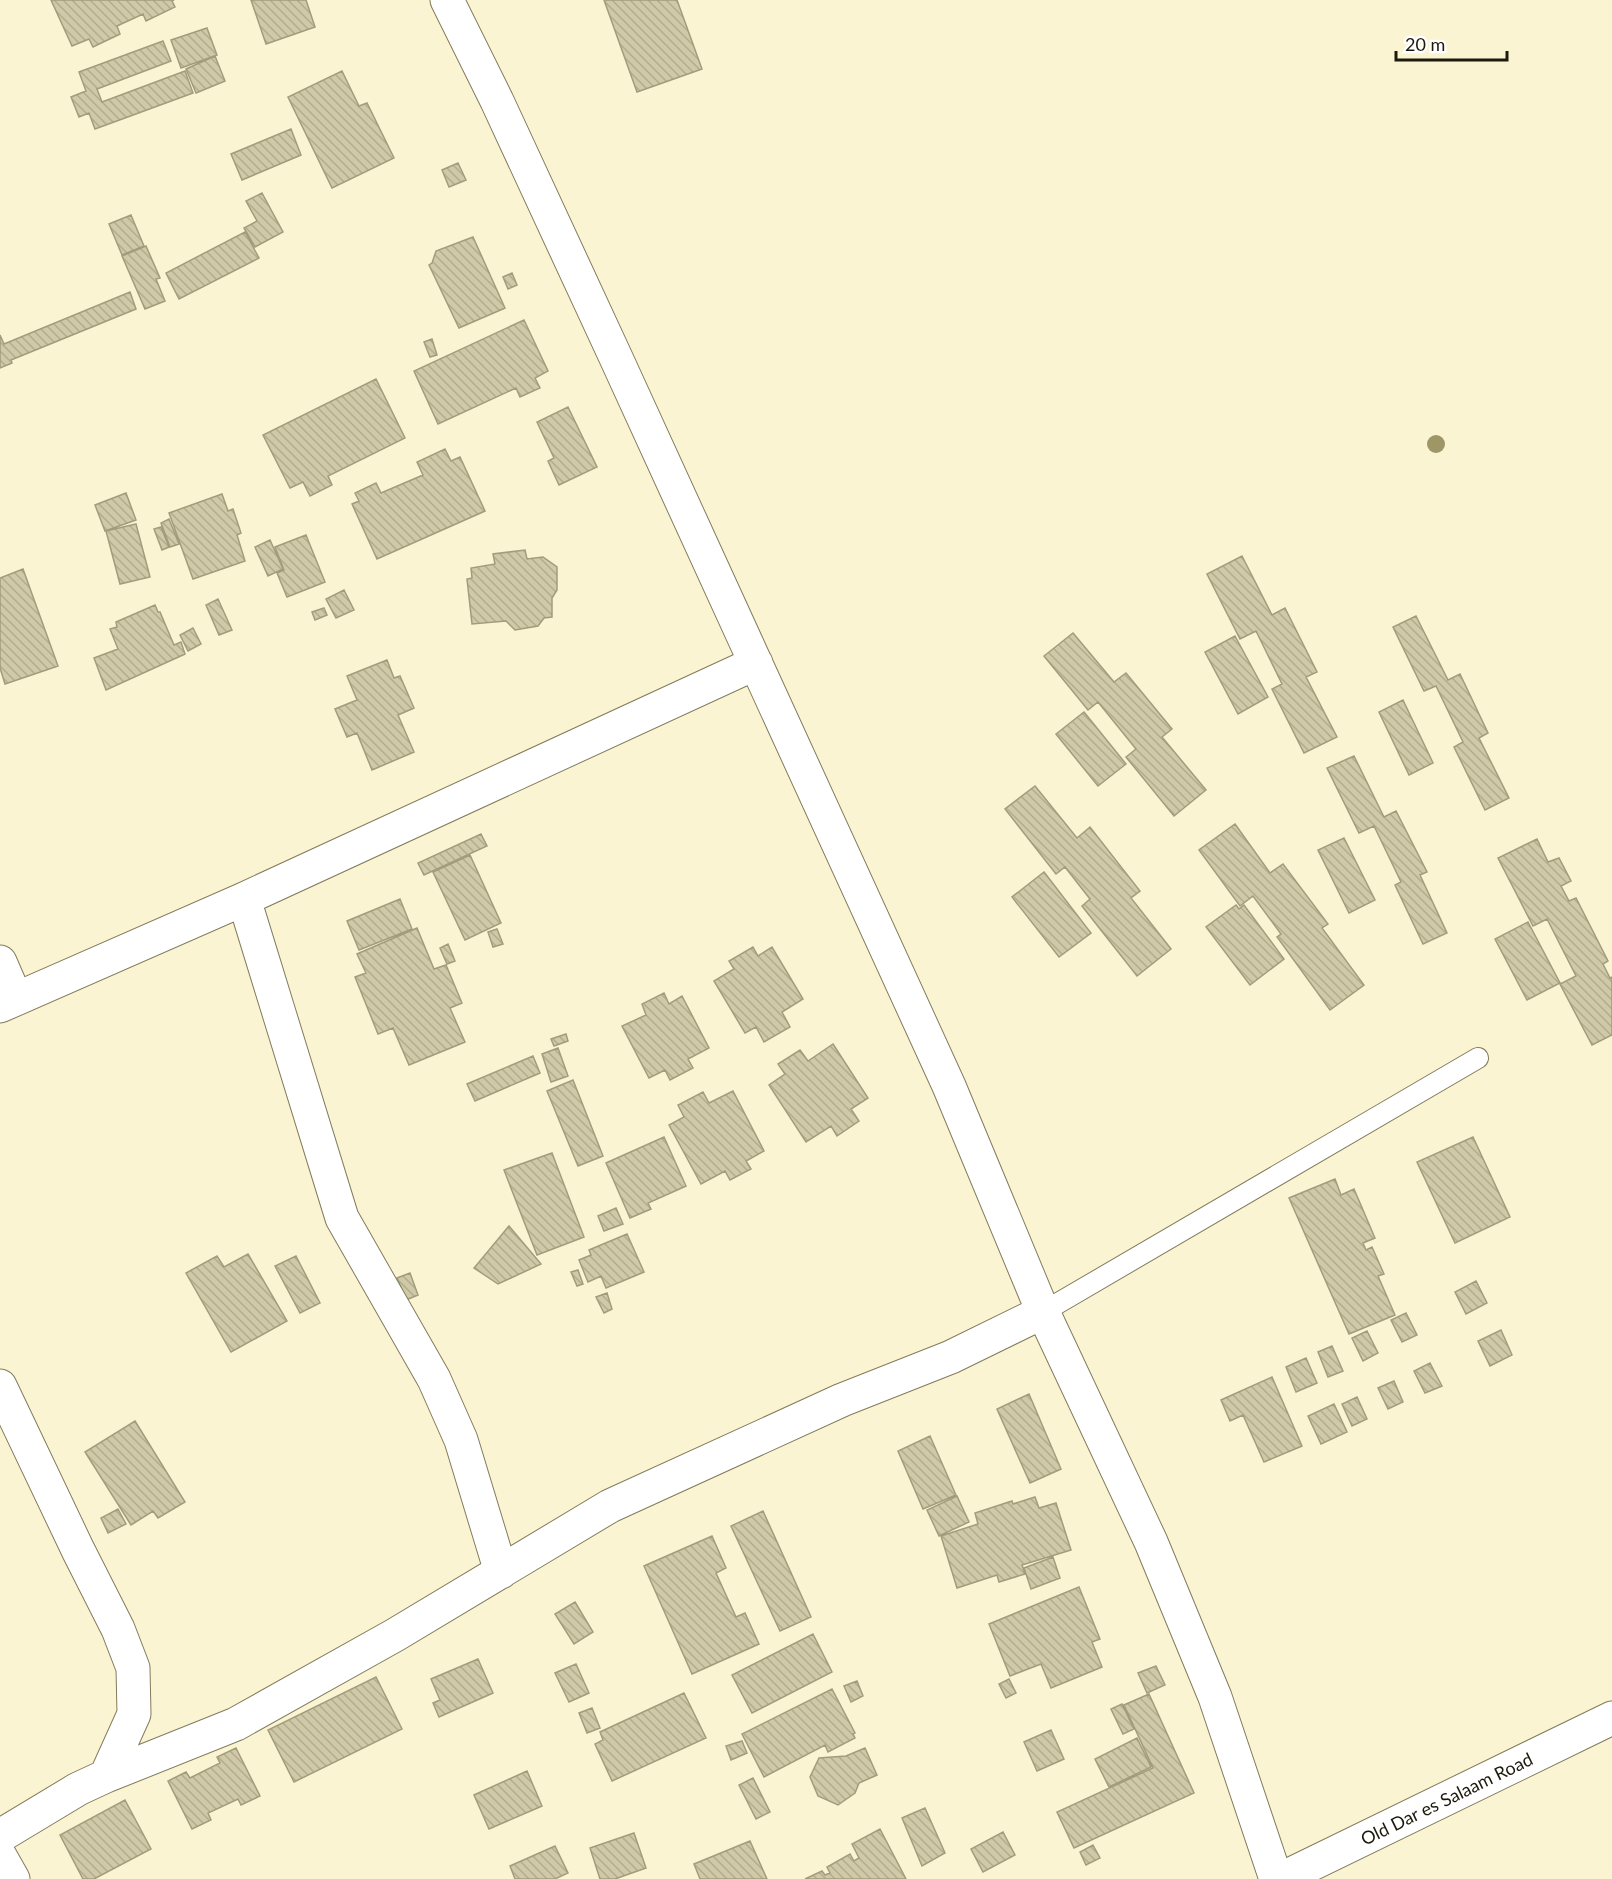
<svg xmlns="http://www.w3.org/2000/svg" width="1612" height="1879" viewBox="0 0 1612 1879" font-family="Lato,sans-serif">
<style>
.building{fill:url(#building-back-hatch);stroke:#a29c7c;stroke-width:1.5}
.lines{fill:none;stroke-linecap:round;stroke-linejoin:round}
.lane-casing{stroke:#817c5d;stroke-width:22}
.street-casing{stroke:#817c5d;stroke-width:35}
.secondary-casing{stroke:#817c5d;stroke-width:35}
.lane{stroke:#fff;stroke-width:20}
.street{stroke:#fff;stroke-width:33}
.secondary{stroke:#fff;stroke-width:33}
.tree{fill:#9f9667}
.labels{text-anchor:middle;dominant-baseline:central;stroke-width:4.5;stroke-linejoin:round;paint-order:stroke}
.street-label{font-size:18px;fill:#1c1a0d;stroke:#fff}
</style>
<defs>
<pattern id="building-back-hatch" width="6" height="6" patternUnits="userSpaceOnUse" patternTransform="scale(1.5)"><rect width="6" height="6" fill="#d0c9a8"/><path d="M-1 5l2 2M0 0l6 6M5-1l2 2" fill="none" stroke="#b2ac8f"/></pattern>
</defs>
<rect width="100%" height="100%" fill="#fbf4d2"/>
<!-- building -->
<path class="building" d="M51,0H174L172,1L175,7L146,21L143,14L117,26L120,34L93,47L89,39L72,46Z
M251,0H306L315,27L266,44Z
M604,0H677L702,69L637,92Z
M207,28L217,55L181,68L171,40Z
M163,41L171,61L97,89L102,102L185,71L193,93L95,129L89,113L79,117L71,97L86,91L79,72Z
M215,56L225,81L196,93L186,69Z
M342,71L359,106L367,103L394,158L332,188L288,97Z
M291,129L301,155L242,180L231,154Z
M458,163L466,180L449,187L442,170Z
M262,193L283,232L255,247L244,228L257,221L246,201Z
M131,215L144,246L122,255L109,224Z
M245,232L259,258L179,299L166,273Z
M473,237L505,308L459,328L429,265L432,263L436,251Z
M146,246L160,278L156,279L165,301L145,309L122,256Z
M512,273L517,285L508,289L503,277Z
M130,292L136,309L11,360L12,363L0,368V335L4,344Z
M524,320L548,371L535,378L540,388L520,397L516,388L438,424L414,371Z
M432,339L437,355L430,357L424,342Z
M376,379L405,438L328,476L332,485L310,496L303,482L290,488L263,435Z
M568,407L597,467L559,485L548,461L554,458L537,422Z
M445,449L451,461L460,457L485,511L377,559L352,504L359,501L355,493L376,483L381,493L423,475L417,462Z
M126,493L136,520L105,531L95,505Z
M222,494L228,511L233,509L241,533L237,535L245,561L193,579L169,513Z
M169,519L179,544L170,547L161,523Z
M136,524L150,577L120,584L106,531Z
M161,527L169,547L162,550L154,529Z
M306,535L325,582L287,597L277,573L284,570L275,547Z
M270,540L283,569L268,576L255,547Z
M525,550L527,559L543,557L557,567V590L552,598V617L544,618L538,626L515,630L506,621L472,624L467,579L472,578L471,568L495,564L493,554Z
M1242,556L1272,615L1285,608L1317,672L1306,677L1337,737L1304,753L1272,689L1282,684L1256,631L1240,639L1207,574Z
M23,569L58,666L5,684L0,668V578Z
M344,590L354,610L336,618L326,599Z
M218,599L232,630L219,635L206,605Z
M155,605L158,612H160L174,645L181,642L185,654L106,690L94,658L118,649L110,629L117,627L116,622Z
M324,608L327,615L315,620L312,612Z
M1416,616L1448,680L1460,674L1488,733L1479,738L1509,798L1485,810L1454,747L1463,742L1436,686L1424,691L1393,627Z
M193,628L201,644L188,651L180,635Z
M1073,633L1114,682L1126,673L1172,729L1162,737L1206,790L1174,816L1126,757L1136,749L1098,702L1088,710L1044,656Z
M1235,636L1268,697L1238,714L1205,652Z
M387,660L394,678L400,676L414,708L398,715L414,752L372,770L357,733L347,737L335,709L357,700L347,676Z
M1403,700L1433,763L1409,775L1379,712Z
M1084,712L1126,764L1098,786L1056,734Z
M1354,756L1384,817L1396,811L1427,872L1420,875L1447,933L1423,944L1395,885L1401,882L1374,826L1359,833L1327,768Z
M1035,786L1077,838L1090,827L1140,891L1131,898L1171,949L1137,976L1082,906L1090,899L1065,867L1056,874L1005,809Z
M1235,824L1270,873L1283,864L1328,924L1322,928L1364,985L1330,1010L1277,937L1281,934L1253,896L1240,906L1199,850Z
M481,834L487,846L424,875L418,863Z
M1344,838L1375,900L1349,913L1318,850Z
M1537,839L1548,862L1559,858L1571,881L1561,886L1569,901L1576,898L1608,961L1603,964L1610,978L1612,977V1035L1592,1045L1560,984L1576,976L1547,919L1533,926L1498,858Z
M470,855L501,923L465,940L433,872Z
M1044,872L1091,933L1059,957L1012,897Z
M400,899L412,929L359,950L347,921Z
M1236,905L1239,909L1244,905L1284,959L1250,985L1206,927Z
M1528,922L1560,983L1527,1000L1495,939Z
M417,928L434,969L446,965L462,1003L450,1008L465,1042L409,1065L393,1028L378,1034L355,977L366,973L357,954Z
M497,929L503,944L493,947L488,932Z
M448,944L455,961L447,964L440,948Z
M753,947L758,956L772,947L803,999L782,1012L790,1027L764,1042L756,1027L745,1033L714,981L734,969L729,961Z
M664,993L669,1004L682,996L709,1048L688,1059L693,1068L670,1080L665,1070L649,1078L622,1026L646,1015L642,1004Z
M566,1034L568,1041L554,1046L551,1039Z
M833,1044L868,1098L851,1109L859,1121L837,1136L831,1126L806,1142L769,1085L785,1074L778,1064L800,1050L808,1061Z
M558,1048L568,1076L551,1082L542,1054Z
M533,1056L540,1073L475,1101L467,1084Z
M573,1080L603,1156L578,1166L547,1091Z
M733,1091L764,1151L746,1161L751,1169L730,1180L725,1171L701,1184L669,1125L684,1117L678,1105L703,1092L709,1103Z
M664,1137L686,1186L648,1203L651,1209L630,1218L606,1163Z
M1473,1137L1510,1217L1455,1243L1417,1162Z
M552,1153L584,1237L537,1255L504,1170Z
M1335,1179L1341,1195L1354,1189L1375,1238L1363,1243L1366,1250L1372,1247L1384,1274L1378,1276L1395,1315L1349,1334L1289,1198Z
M616,1208L623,1224L604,1231L598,1216Z
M509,1226L541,1264L498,1284L474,1268Z
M627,1234L644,1272L606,1288L601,1276L588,1282L579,1260L591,1255L589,1250Z
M248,1254L287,1321L231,1352L186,1273L217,1256L224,1267Z
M296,1256L320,1303L300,1313L275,1266Z
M578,1270L583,1284L577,1286L571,1272Z
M410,1273L418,1295L406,1300L397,1278Z
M1476,1281L1487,1303L1466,1314L1455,1292Z
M607,1293L612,1309L604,1313L596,1297Z
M1406,1313L1417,1335L1402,1342L1391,1320Z
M1501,1330L1512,1355L1490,1366L1478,1341Z
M1367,1331L1378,1353L1363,1361L1352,1338Z
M1332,1346L1343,1371L1328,1377L1318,1352Z
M1306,1358L1317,1383L1296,1392L1286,1367Z
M1430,1363L1442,1386L1425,1393L1414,1371Z
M1272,1377L1302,1446L1264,1462L1243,1415L1230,1421L1221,1400Z
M1394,1381L1403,1402L1388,1409L1378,1388Z
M1029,1394L1061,1469L1030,1483L997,1409Z
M1357,1397L1367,1419L1352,1426L1342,1404Z
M1334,1404L1347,1432L1321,1444L1308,1416Z
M135,1421L185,1502L158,1518L153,1511L131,1525L85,1452Z
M930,1436L956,1495L923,1509L898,1451Z
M957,1496L969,1522L939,1536L927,1510Z
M1035,1497L1039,1508L1056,1503L1071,1550L1022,1565L1025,1574L999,1582L997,1575L957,1588L941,1536L978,1524L975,1513L1012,1501L1013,1504Z
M118,1509L126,1524L108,1533L101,1518Z
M763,1511L811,1617L780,1631L731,1526Z
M712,1536L726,1568L716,1573L736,1617L745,1613L759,1644L692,1674L644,1566Z
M1053,1557L1060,1578L1031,1589L1024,1568Z
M1079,1587L1100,1639L1092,1642L1102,1667L1051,1688L1041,1664L1010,1676L989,1624Z
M575,1602L593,1632L574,1644L555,1614Z
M813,1634L832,1672L752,1713L732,1675Z
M478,1659L493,1693L439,1717L433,1703L440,1700L431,1679Z
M576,1664L589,1693L569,1702L555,1673Z
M1156,1666L1165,1685L1147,1693L1138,1673Z
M376,1677L402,1729L294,1782L268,1730Z
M1009,1679L1016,1693L1006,1698L999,1684Z
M857,1681L863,1696L851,1702L844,1686Z
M832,1689L855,1733L853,1734L855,1738L828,1752L825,1745L764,1777L742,1734Z
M684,1693L706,1738L612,1781L595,1744L603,1740L600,1732Z
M1149,1694L1194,1793L1074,1848L1057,1812L1153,1768L1124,1705Z
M1122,1704L1134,1729L1123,1734L1111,1709Z
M592,1708L600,1728L587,1733L579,1713Z
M1051,1730L1064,1759L1037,1771L1024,1742Z
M1137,1738L1151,1767L1109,1787L1095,1759Z
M742,1741L747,1753L731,1760L726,1746Z
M236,1748L260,1796L241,1805L238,1799L208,1813L211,1820L192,1829L168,1781L186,1772L190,1778L220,1763L217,1757Z
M865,1748L877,1775L859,1783L855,1793L838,1805L818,1796L810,1777L819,1758L846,1756Z
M527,1771L542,1806L489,1829L474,1795Z
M753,1778L770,1812L756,1819L739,1785Z
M125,1800L151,1849L94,1879H83L60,1835Z
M925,1808L945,1853L922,1866L902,1818Z
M880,1829L906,1879H805L822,1871L825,1875L830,1873L827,1867L850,1854L854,1861L859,1858L852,1844Z
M1003,1832L1015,1855L983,1872L971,1849Z
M634,1833L646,1868L615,1879H600L590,1848Z
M750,1841L767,1879H700L694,1864Z
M1093,1845L1100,1858L1086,1865L1080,1852Z
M555,1846L568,1873L555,1879H515L510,1866Z"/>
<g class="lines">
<defs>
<path id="lane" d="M1043,1312L1478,1058"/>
<path id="street" d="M447,0L497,101L617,360L949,1086L1043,1312L1151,1542L1215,1697L1276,1879
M244,899L342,1218L434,1379L461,1440L501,1572
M0,962L16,999
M0,1006L244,899L756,663
M0,1386L78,1550L118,1629L133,1668L134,1714L106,1776
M0,1836L78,1789L106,1776L236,1724L395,1635L610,1506L842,1400L951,1357L1043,1312
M0,1856L13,1879"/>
<g id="secondary">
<path id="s1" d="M1281,1879L1612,1718"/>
</g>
</defs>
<!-- lane casing -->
<use href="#lane" class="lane-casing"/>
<!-- street casing -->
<use href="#street" class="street-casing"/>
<!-- secondary casing -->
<use href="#secondary" class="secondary-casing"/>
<!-- lane -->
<use href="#lane" class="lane"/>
<!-- street -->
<use href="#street" class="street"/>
<!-- secondary -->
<use href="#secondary" class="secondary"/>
</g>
<!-- trees -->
<circle class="tree" cx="1436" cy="444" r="9"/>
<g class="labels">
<!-- street labels -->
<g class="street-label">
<text stroke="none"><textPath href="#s1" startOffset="184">Old Dar es Salaam Road</textPath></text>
</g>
</g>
<!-- scale -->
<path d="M1396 51v9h111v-9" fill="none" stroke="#1c1a0d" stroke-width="3"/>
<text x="1405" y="51" font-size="18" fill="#1c1a0d" stroke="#ffffff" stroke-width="4.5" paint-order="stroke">20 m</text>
</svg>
